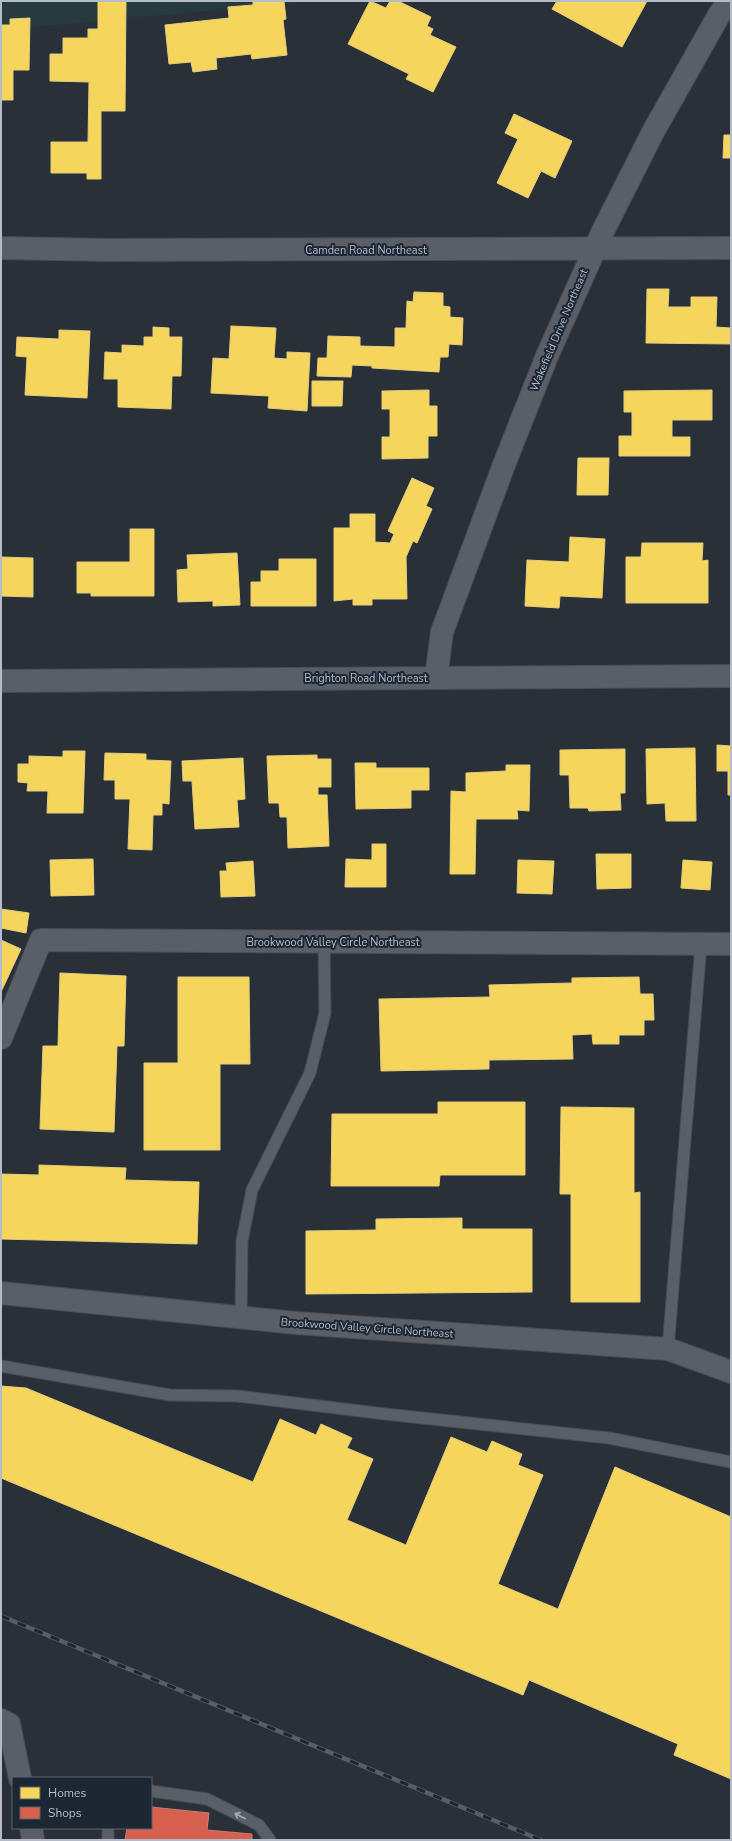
<svg xmlns="http://www.w3.org/2000/svg" width="732" height="1841" viewBox="0 0 732 1841" font-family="'Nunito Sans',sans-serif">
<style>
.green{fill:#273a3e}
.homes{fill:#f6d55c;stroke:#e2ce7d}
.shops{fill:#d6604d;stroke:#cc7c72}
.lines{fill:none;stroke-linecap:round;stroke-linejoin:round}
.lane-casing{stroke:#484c53;stroke-width:13}
.street-casing{stroke:#484c53;stroke-width:24}
.lane{stroke:#5a5e66;stroke-width:11}
.street{stroke:#5a5e66;stroke-width:22}
.rail-casing{stroke:#595d64;stroke-width:4.5}
.rail{stroke:#1d2633;stroke-width:3;stroke-dasharray:9;stroke-linecap:butt}
.oneway{stroke:#a2a9b5}
.labels{text-anchor:middle;dominant-baseline:central;stroke-width:4;stroke-linejoin:round;paint-order:stroke}
.street-label{font-size:11px;fill:#b4bcc9;stroke:#1d2633}
</style>
<rect width="100%" height="100%" fill="#2a3038"/>
<!-- green -->
<path class="green" d="M1,1H294V3L1,30Z"/>
<!-- homes -->
<path class="homes" d="M98,1H126L125,111H101V179H87V173H51V142H88L89,82L50,81V54H63V38H88V29H98Z
M253,1H284L286,19L283,20L287,55L252,59L251,54L216,58L217,69L193,72L191,62L169,64L165,25L229,18L228,7L253,5Z
M370,1L386,8L390,1H398L431,17L427,26L433,29L430,35L456,47L433,92L406,79L409,74L348,44Z
M557,1H647L622,47L552,9Z
M30,18L29,70H13V100H1V25H10V19Z
M514,114L572,141L555,178L541,171L528,198L497,183L518,139L505,133Z
M724,135H731V158H723Z
M647,289H669L668,307H691V297H717L716,327L731,328V344L646,343Z
M414,292L443,293V306L450,307V317L463,318L462,345L449,344L448,357H440L439,372L372,368V366L352,365L351,377L317,376L318,358H327L328,336L360,337V346L395,347V328H406L407,301L413,302Z
M231,326L276,328L274,358L287,359V352L310,353L307,411L268,408L269,396L211,393L213,358L229,359Z
M153,327L169,328V337H182L181,376H172L171,409L118,407V379H104L105,352L122,353V345L144,346V337H153Z
M59,330L90,331L87,398L25,395L27,357L16,356L17,337L59,339Z
M312,381H343L342,406H312Z
M429,390V406H437V436H428V458L382,459V437H390V409H382V391Z
M712,390V420H672V437H690V456H619V436H632V412H624V391Z
M578,458H609L608,495H577Z
M412,478L434,488L426,506L432,509L417,543L413,541L406,557L407,599H372V605H353V599L334,601V528H350V514H375V542L390,543L394,534L388,531Z
M130,529H154V596H91V593H77V562H130Z
M570,537L605,539L602,598L560,596L559,608L525,606L527,560L569,562Z
M642,543H703L702,561L708,560V603H626V557H641Z
M237,553L240,605L213,606V601L178,602L177,570L188,569L187,555Z
M1,557L33,558V597L1,596Z
M279,559H316V606H251V582H261V571H279Z
M717,745L731,746V795H728V771H717Z
M695,748L696,821H666L665,803L647,804L646,749Z
M625,749V793H620L621,810L589,811L588,808H570L569,775H560V750Z
M63,751H85L83,813H47L48,791H27L28,783L18,782V764H29V756L63,757Z
M105,753L146,754V760L171,761L169,804L162,803V815H153L152,850L128,849L130,799H115V780H104Z
M317,755V759H331V787H318V795H327L329,846L288,848L287,817H280L279,803H269L267,756Z
M243,758L245,799L237,800L239,827L195,829L192,781H183L182,761Z
M355,763H376V768H429V790H411V808L356,809Z
M506,765H530L529,811L517,810L518,819H476L475,874H450L451,791L466,792V773L506,771Z
M372,844H386V887H345L346,859L372,860Z
M596,854H631V888L597,889Z
M93,859L94,895L51,896L50,860Z
M518,860L554,861L552,894L517,893Z
M683,860L712,862L710,890L681,888Z
M253,861L255,896L221,897L220,871H227L226,863Z
M1,909L29,913L26,933L1,928Z
M1,940L21,949L1,992Z
M60,973L126,976L124,1046H117L114,1132L40,1129L43,1046H58Z
M178,977H249L250,1064H220V1150H144V1063H178Z
M639,977L640,994H653L654,1020H644V1035H619V1044H593L592,1034L572,1035L573,1059L489,1060V1069L381,1071L379,999L490,997L489,985L572,983V978Z
M438,1102H525V1175H440L439,1186H331L332,1114H438Z
M561,1107L634,1108V1193L640,1192V1302H571V1194H560Z
M39,1165L126,1168L125,1180L199,1182L197,1244L1,1239V1174L39,1175Z
M462,1218V1229H532V1292L306,1294V1231L376,1230V1219Z
M1,1386L26,1388L253,1482L280,1419L316,1435L321,1424L352,1438L347,1448L373,1459L347,1520L406,1545L451,1437L487,1452L492,1441L522,1454L518,1465L543,1475L498,1584L558,1609L615,1467L731,1517V1779L674,1755L678,1744L529,1680L523,1695L1,1478Z"/>
<!-- shops -->
<path class="shops" d="M151,1807L209,1813L207,1830L252,1834V1840H125L127,1828H151Z"/>
<g class="lines">
<defs>
<path id="lane" d="M241,1317L242,1241L252,1190L310,1073L325,1013L324,942
M668,1349L701,944
M1,1366L170,1395L237,1396L385,1414L609,1438L731,1462
M151,1791L207,1799L259,1825L270,1840
M108,1840V1828"/>
<path id="street" d="M1,248L108,250L731,248
M436,678L442,632L505,462L547,356L602,233L653,132L719,15L729,1
M1,681L731,676
M1,1038L41,940L731,944
M1,1293L296,1323L668,1349L731,1372
M1,1720L9,1724L20,1778
M31,1828L33,1840"/>
</defs>
<!-- lane casing -->
<use href="#lane" class="lane-casing"/>
<!-- street casing -->
<use href="#street" class="street-casing"/>
<!-- lane -->
<use href="#lane" class="lane"/>
<!-- street -->
<use href="#street" class="street"/>
<defs>
<path id="rail" d="M1,1616L541,1840"/>
</defs>
<!-- rail casing -->
<use href="#rail" class="rail-casing"/>
<!-- rail -->
<use href="#rail" class="rail"/>
</g>
<!-- one-way arrows -->
<defs><path id="oneway-shaft" d="M-6 0H5M1.5-3L5.5 0L1.5 3" fill="none" stroke-width="1.6" stroke-linecap="round" stroke-linejoin="round"/></defs>
<use class="oneway" href="#oneway-shaft" transform="translate(240 1816) rotate(-153)"/>
<g class="labels">
<!-- street labels -->
<g class="street-label">
<text x="366" y="250">Camden Road Northeast</text>
<text transform="translate(559 330) rotate(-67)">Wakefield Drive Northeast</text>
<text x="366" y="678">Brighton Road Northeast</text>
<text x="333" y="942">Brookwood Valley Circle Northeast</text>
<text transform="translate(367 1328) rotate(4)">Brookwood Valley Circle Northeast</text>
</g>
</g>
<!-- border -->
<rect width="732" height="1841" fill="none" stroke="#b4bcc9" stroke-width="4"/>
<!-- legend -->
<rect x="12" y="1777" width="140" height="52" fill="#1d2633" stroke="#59626f"/>
<rect x="20" y="1787" width="20" height="12" fill="#f6d55c" stroke="#59626f"/>
<text x="48" y="1797" font-size="12" fill="#b4bcc9">Homes</text>
<rect x="20" y="1807" width="20" height="12" fill="#d6604d" stroke="#59626f"/>
<text x="48" y="1817" font-size="12" fill="#b4bcc9">Shops</text>
</svg>
